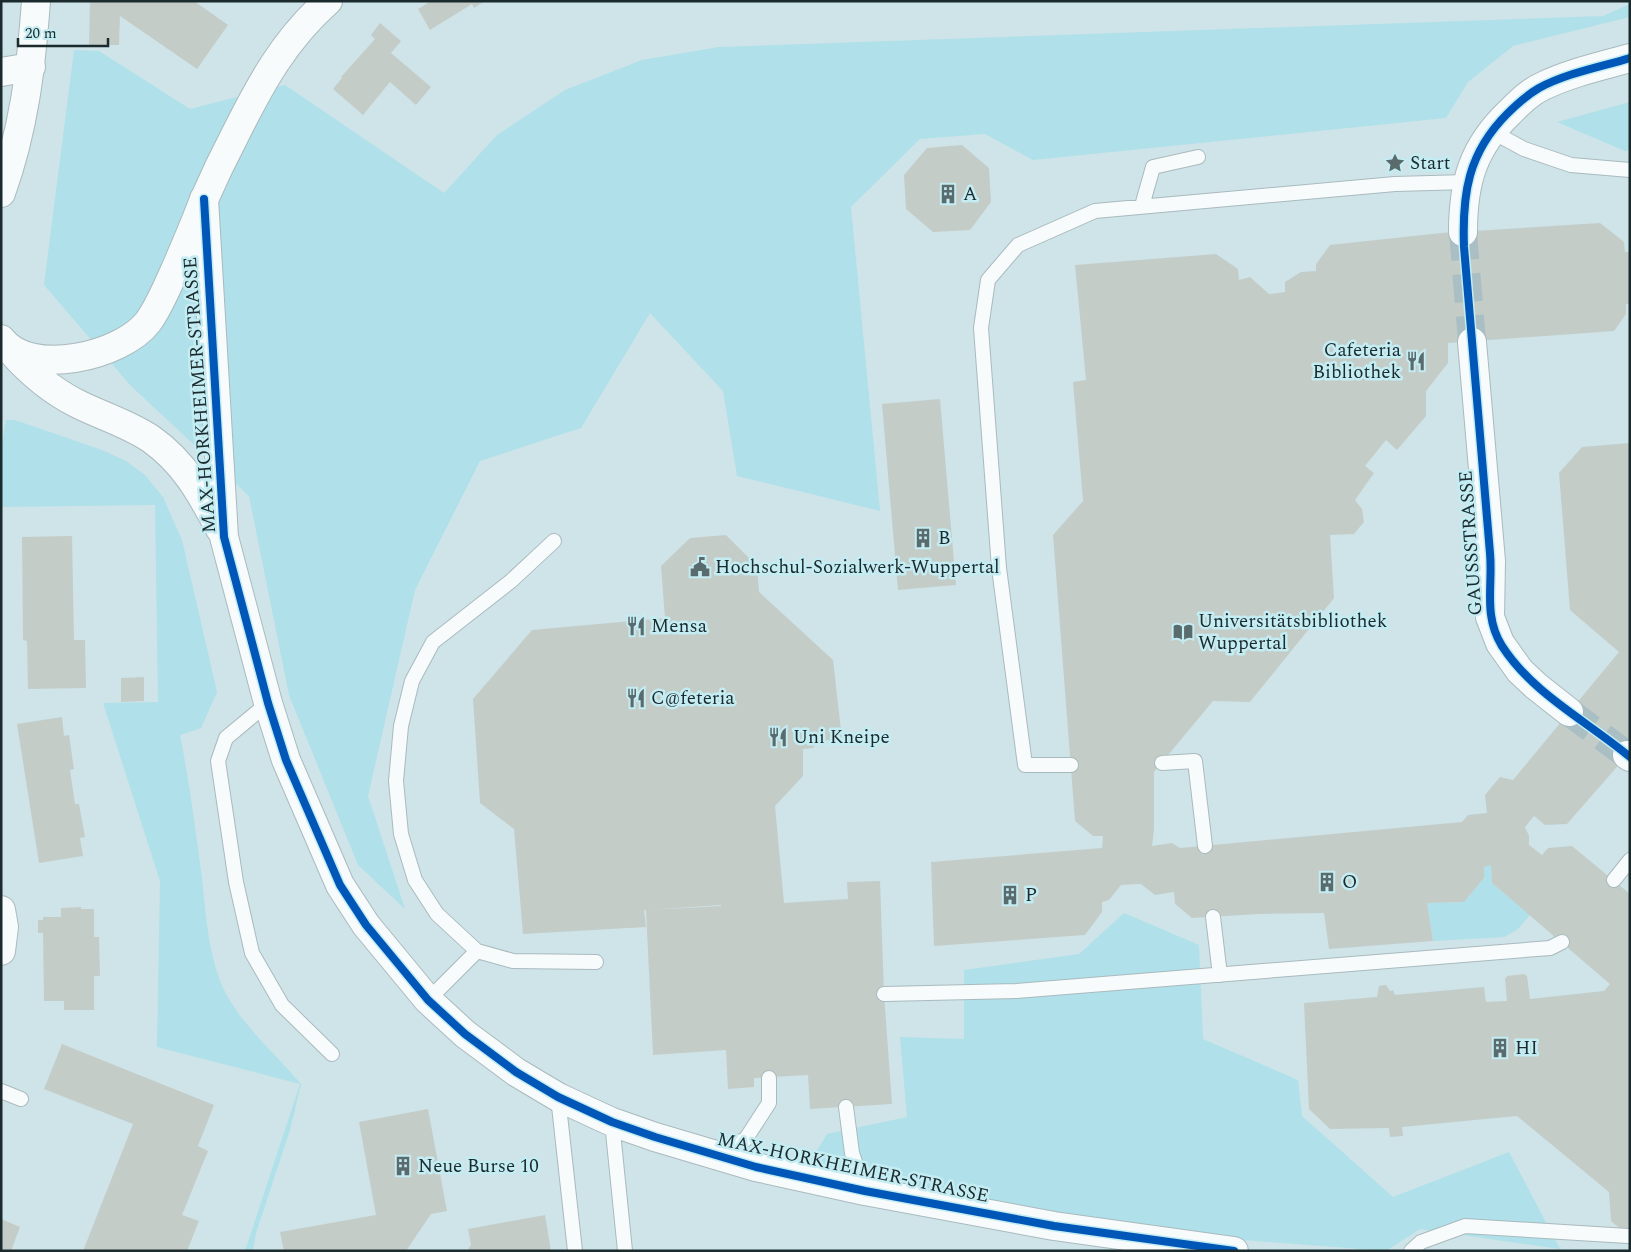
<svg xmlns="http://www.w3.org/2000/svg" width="1631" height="1252" viewBox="0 0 1631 1252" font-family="Spectral,serif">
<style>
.green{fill:#b0e0e9}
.building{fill:#c4ccc8;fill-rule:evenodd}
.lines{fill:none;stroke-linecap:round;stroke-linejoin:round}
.street-tunnel{stroke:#aabfc3;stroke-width:28;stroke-dasharray:28 14;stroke-linecap:butt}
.lane-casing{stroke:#a9babe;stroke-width:16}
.street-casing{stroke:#a9babe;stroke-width:30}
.secondary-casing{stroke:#a9babe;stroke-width:30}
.lane{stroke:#f8fbfc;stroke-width:14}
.street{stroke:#f8fbfc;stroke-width:28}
.secondary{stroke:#f8fbfc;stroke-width:28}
.cycleway-casing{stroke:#c4ecf3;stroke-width:11}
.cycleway{stroke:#0057b8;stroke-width:8}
.labels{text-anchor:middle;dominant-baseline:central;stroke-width:5;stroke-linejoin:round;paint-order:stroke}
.poi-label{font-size:19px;fill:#1b2a2d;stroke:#c4ecf3;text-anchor:start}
.street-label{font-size:19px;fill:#1b2a2d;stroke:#c4ecf3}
</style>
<rect width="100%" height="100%" fill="#cee4e8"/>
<!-- green -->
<path class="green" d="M1630,4V17L1513,46L1468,82L1446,118L1033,160L985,134L920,139L851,207L880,511L737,476L723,391L650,313L581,428L480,461L415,590L368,796L405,909L358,865L289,695L249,496L131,386L44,285L74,50L99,51L190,109L285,85L444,193L497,135L565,90L642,60L719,47L1603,16Z
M1630,102V150L1625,151L1557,122Z
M6,420H15L102,450L126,461L145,475L163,497L182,540L217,692L201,728L180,735C189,780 195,825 201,871C206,910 207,953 224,990C242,1026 276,1054 301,1084L290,1130L256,1233L253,1251H244L247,1245L300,1084L157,1047L160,881L103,703L158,702L155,505L1,507C1,478 0,447 6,420Z
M1491,865L1492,883L1530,915L1517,930L1504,937L1433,941L1427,903L1464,902L1484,878V867Z
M1124,913L1199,945L1203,1039L1298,1080L1302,1116L1393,1197L1509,1152L1560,1249L1420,1229L1386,1251L1218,1238L1019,1209L807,1167L827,1134L907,1117L900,1037L964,1039V970L1079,954Z"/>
<!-- building -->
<path class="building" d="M90,1H194L228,25L197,69L120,16L119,45H89Z
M431,1H485L474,8L472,4L430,30L418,9Z
M380,23L401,41L391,53L431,87L416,105L390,82L363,115L333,89L342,78L341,77L375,39L371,35Z
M962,145L989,168L991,202L970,230L933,232L906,209L904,175L927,148Z
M1600,223L1624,242L1625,252H1630V304H1626V314L1614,331L1448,343V363L1426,391V416L1397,450L1386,440L1365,466L1374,473L1355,500L1362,509L1364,522L1354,534L1330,535L1334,598L1250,702L1213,701L1154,772V830L1152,846L1172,843L1180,848L1462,822L1468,815L1487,813L1485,795L1500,777L1513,780L1619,652L1570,610L1559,473L1582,447L1630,443V752L1567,824L1545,825L1534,816L1525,827L1529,836V845L1542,855L1548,848L1572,846L1630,894V1237L1611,1221L1609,1192L1517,1116L1402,1127L1403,1136L1390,1137L1389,1128L1330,1129L1309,1109L1304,1003L1377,997L1379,986L1386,985L1390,991L1393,990L1395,995L1484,987L1486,1002L1507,1001L1505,979L1507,976L1524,974L1527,976L1530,999L1604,991L1610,984L1492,883L1491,865L1484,867V878L1464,902L1427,903L1433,941L1329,949L1324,913L1259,914L1192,918L1175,904L1174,892L1155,895L1141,884L1121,885L1109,900L1102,902V912L1085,935L934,946L931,862L1102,848L1103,836H1093L1075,821L1053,535L1083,501L1073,382L1086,380L1075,265L1216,254L1238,269L1239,280L1250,277L1269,294L1285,292V282L1301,272L1316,271V264L1330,245L1441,233Z
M940,399L956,585L898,590L882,404Z
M726,535L757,566L759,592L833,660L842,739L817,741L813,748L803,749V776L775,806L784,903L848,899L847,882L880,881L884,994L892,1104L810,1109L808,1075L754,1078V1087L728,1089L726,1050L653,1055L646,910H644L646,927L523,934L514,829L480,803L473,699L532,630L665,618L661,566L690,538ZM721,905V906L648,910Z
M72,536L74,640H85L86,688L28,689L27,641L23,640L22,537Z
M144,677V701L121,702V678Z
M62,717L64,736L69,735L74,769L70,770L75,804H79L85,837L80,838L83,856L39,863L17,724Z
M81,907V909H94V937H99L100,976H94V1010H64V1001H44L43,933H38V920H43V917H61V908Z
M62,1044L214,1105L198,1146L208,1151L182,1215L199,1221L187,1251H83L133,1124L44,1089Z
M428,1109L447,1211L431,1214L406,1251H284L280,1232L376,1215L359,1122Z
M545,1215L551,1251H467L471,1245L468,1229Z
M1,1219L20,1227L11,1251H1Z"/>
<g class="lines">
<!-- street-tunnel -->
<path class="street-tunnel" d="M1463,232L1472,342
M1569,712L1627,755"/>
<defs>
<path id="lane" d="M1491,131L1524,149L1571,165L1630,170
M1142,206L1153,167L1198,157
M268,703L226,738L218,761L236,882L252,953L282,1005L332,1054
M1162,763L1195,761L1205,846
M1071,765H1025L999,568L981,328L988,280L1018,245L1095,211L1395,184L1467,182
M1614,880L1630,860
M1213,917L1220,975
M477,951L513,961L596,962
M884,994L1016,991L1550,948L1562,942
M428,1000L477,951L437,914L415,880L401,834L396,781L401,726L412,681L433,642L511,581L554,541
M1,1091L21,1099
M558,1097L575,1251
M846,1107L852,1153L865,1191
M612,1122L625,1251
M712,1150L745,1140L769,1103V1078
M1411,1251L1421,1242L1465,1226L1628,1236"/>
<path id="street" d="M1,72L31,67
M204,199L224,537L268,703L286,760L340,885L366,925L428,1000L465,1034L516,1072L558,1097L612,1122L655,1137L756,1167L865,1191L1054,1226L1234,1251
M1463,232C1463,182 1473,147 1510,112C1520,102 1530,92 1543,86C1570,73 1601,66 1630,58
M1472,342L1491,561L1490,617L1500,643L1520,671L1536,686L1569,712
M5,344C25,368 50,390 78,404C102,416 129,424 151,439C185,463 201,494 220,529
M1627,755L1630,757
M1,910L4,927L1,951"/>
<path id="secondary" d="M1,193C24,129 31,69 36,1
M1,339C30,378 122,356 148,322C159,307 166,289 174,272C184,249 194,226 203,202C213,179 224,156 236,133C261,83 285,39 328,1"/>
</defs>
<!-- lane casing -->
<use href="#lane" class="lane-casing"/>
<!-- street casing -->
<use href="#street" class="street-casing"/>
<!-- secondary casing -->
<use href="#secondary" class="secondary-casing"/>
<!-- lane -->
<use href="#lane" class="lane"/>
<!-- street -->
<use href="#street" class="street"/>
<!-- secondary -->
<use href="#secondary" class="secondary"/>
<defs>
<path id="cycleway" d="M1630,58C1600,67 1567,73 1539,88C1527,95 1517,104 1507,114C1468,153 1462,194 1464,247C1473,349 1481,451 1490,553C1493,585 1483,616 1502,646C1533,694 1587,721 1630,757
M204,199L224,537L268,703L286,760L340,885L366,925L428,1000L465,1034L516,1072L558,1097L612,1122L655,1137L756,1167L865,1191L1054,1226L1234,1251"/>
</defs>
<!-- cycleway casing -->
<use href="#cycleway" class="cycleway-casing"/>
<!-- cycleway -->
<use href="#cycleway" class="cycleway"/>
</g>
<!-- icons -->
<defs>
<symbol id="sight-bare" viewBox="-9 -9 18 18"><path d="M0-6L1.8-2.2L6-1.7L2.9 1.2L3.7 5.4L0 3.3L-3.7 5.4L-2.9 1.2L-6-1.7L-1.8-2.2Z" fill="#5a6b6e" stroke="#c4ecf3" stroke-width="2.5" paint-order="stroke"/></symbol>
<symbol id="building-bare" viewBox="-9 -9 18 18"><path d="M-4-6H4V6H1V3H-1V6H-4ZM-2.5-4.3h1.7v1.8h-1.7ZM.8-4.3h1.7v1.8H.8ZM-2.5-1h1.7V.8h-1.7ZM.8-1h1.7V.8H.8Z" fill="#5a6b6e" stroke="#c4ecf3" stroke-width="2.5" paint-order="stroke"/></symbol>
<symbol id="restaurant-bare" viewBox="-9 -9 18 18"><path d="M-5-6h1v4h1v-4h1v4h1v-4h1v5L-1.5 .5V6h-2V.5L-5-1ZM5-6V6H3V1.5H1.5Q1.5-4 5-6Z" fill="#5a6b6e" stroke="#c4ecf3" stroke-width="2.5" paint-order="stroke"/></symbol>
<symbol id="civic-bare" viewBox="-9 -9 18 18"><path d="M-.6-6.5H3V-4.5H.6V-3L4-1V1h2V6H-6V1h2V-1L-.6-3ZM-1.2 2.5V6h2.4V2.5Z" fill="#5a6b6e" stroke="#c4ecf3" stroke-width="2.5" paint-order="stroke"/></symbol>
<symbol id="library-bare" viewBox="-9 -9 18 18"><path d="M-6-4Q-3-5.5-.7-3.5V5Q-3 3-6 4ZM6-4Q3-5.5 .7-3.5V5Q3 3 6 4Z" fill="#5a6b6e" stroke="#c4ecf3" stroke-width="2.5" paint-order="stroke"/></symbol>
</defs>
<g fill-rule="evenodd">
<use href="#sight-bare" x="1381" y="149" width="28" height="28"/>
<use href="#building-bare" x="934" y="180" width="28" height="28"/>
<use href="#restaurant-bare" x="1402" y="347" width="28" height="28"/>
<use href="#building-bare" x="909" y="524" width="28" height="28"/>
<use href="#civic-bare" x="686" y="553" width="28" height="28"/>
<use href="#restaurant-bare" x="622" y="612" width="28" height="28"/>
<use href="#library-bare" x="1169" y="618" width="28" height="28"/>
<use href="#restaurant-bare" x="622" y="684" width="28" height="28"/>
<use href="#restaurant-bare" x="764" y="723" width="28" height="28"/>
<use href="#building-bare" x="1313" y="868" width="28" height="28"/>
<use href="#building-bare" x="996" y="881" width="28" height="28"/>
<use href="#building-bare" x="1486" y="1034" width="28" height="28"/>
<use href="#building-bare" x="389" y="1152" width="28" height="28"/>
</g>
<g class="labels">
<!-- poi labels -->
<g class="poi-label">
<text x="1410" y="163">Start</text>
<text x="963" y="194">A</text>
<text x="1401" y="350" text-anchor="end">Cafeteria<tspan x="1401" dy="22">Bibliothek</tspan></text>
<text x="938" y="538">B</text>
<text x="715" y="567">Hochschul-Sozialwerk-Wuppertal</text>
<text x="1198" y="621">Universitätsbibliothek<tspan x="1198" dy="22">Wuppertal</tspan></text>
<text x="651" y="626">Mensa</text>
<text x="651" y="698">C@feteria</text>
<text x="793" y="737">Uni Kneipe</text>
<text x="1342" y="882">O</text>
<text x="1025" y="895">P</text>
<text x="1515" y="1048">HI</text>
<text x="418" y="1166">Neue Burse 10</text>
</g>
<!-- street labels -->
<g class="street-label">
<text transform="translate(200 395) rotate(-94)">MAX-HORKHEIMER-STRASSE</text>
<text transform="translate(1471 543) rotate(-94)">GAUSSSTRASSE</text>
<text transform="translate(853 1168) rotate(12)">MAX-HORKHEIMER-STRASSE</text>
</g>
</g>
<!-- border -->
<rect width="1631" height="1252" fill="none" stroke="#1b2a2d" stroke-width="5"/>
<!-- scale -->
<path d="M18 38v8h90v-8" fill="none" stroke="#1b2a2d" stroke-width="2.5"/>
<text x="25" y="38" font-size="15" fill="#1b2a2d" stroke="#c4ecf3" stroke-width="4" paint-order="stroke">20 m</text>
</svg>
